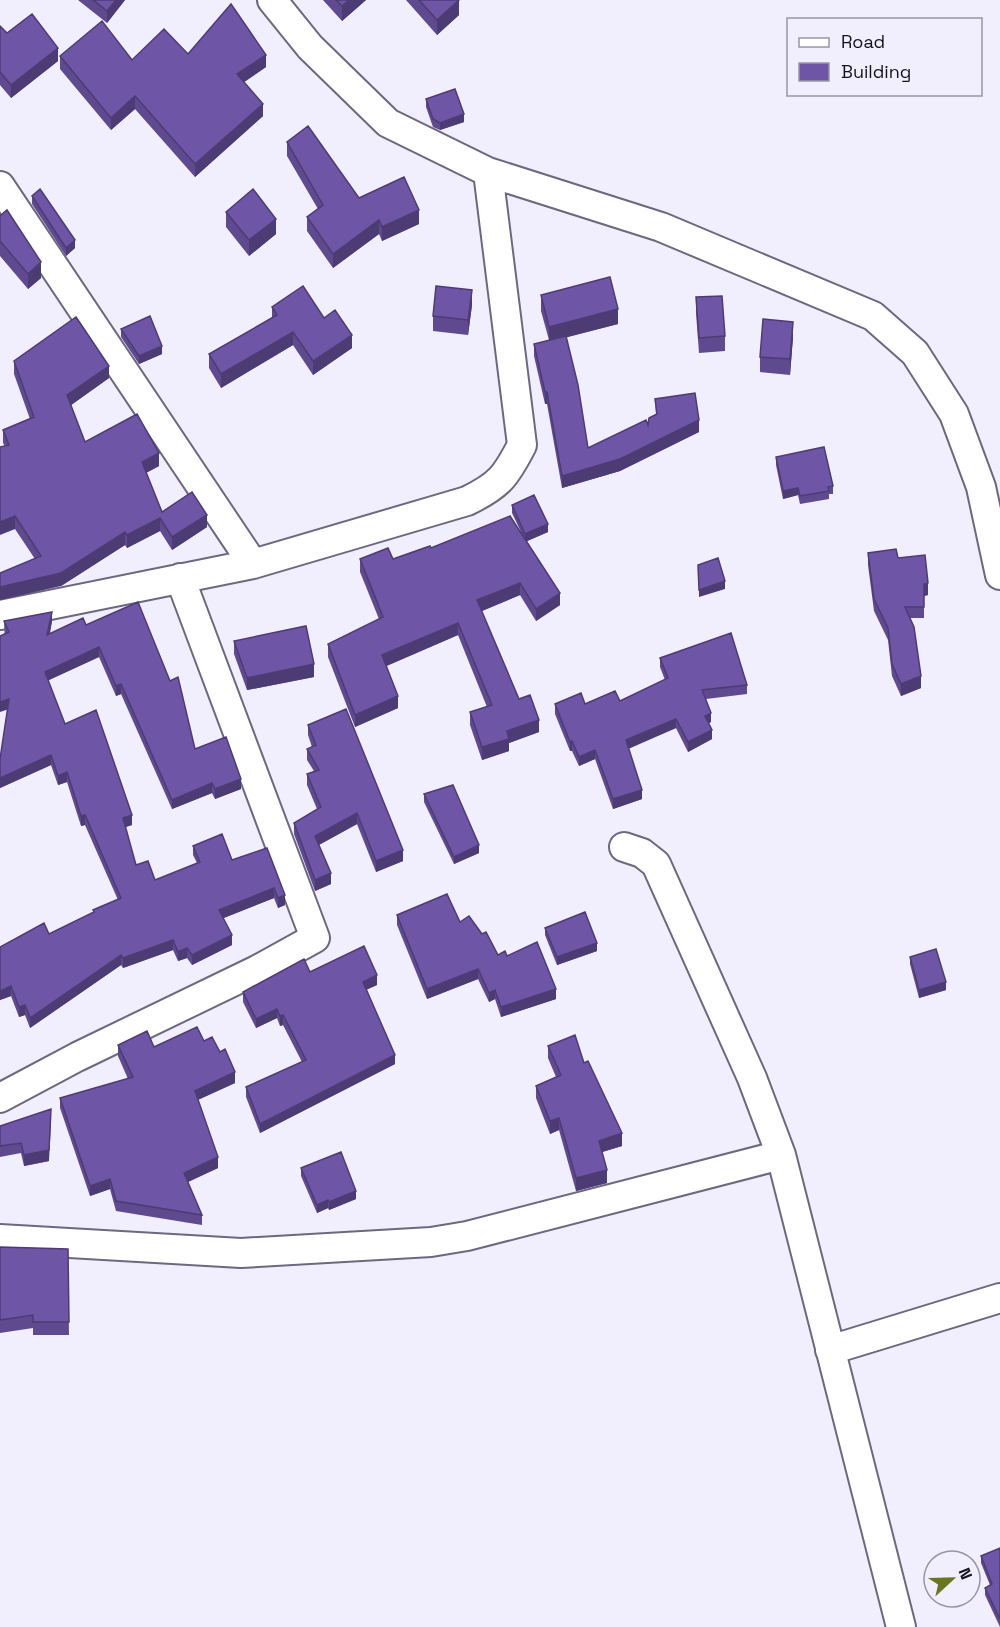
<svg xmlns="http://www.w3.org/2000/svg" width="1000" height="1627" viewBox="0 0 1000 1627" font-family="'Space Grotesk',sans-serif">
<style>
.lines{fill:none;stroke-linecap:round;stroke-linejoin:round}
.street-casing{stroke:#6d687f;stroke-width:32}
.street{stroke:#fff;stroke-width:28}
.wall{fill:#5f498f}
.shaded-wall{fill:#4d3c74}
.building{fill:#6e55a6;stroke:#4d3c74;stroke-width:1.5}
</style>
<rect width="100%" height="100%" fill="#f1eefd"/>
<g class="lines">
<defs>
<path id="street" d="M272,0L310,47L388,123L488,172L661,227L873,316L915,353L954,414L981,487L1000,575
M0,186L253,564
M0,615L253,564L467,501C500,485 506,476 522,445L488,172
M624,847L642,853L656,864L752,1078L781,1155L901,1627
M0,1098L77,1057L257,970L315,938L180,578
M0,1239L241,1253L431,1242L467,1236L781,1155
M830,1350L1000,1298"/>
</defs>
<!-- street casing -->
<use href="#street" class="street-casing"/>
<!-- street -->
<use href="#street" class="street"/>
</g>
<!-- wall -->
<path class="wall" d="M78,0H125L107,23Z
M323,0H366L342,21Z
M406,0H459V15L437,35Z
M0,26L7,33L58,61L11,98L0,85Z
M188,54L266,67L244,82L263,116L195,177L135,109L111,130L60,69V56L132,60Z
M426,99L464,122L440,130L433,127L426,107Z
M287,142L359,198L419,224L382,241L379,234L333,268L307,231V217L318,209L287,156Z
M32,196L75,248L66,256L32,204Z
M226,212L276,234L249,256L226,227Z
M0,216L41,278L28,289L0,256Z
M541,295L618,324L566,337L588,448L648,425L656,415L655,399L699,432L620,471L562,488L547,404H545L534,356V344L549,340L541,311Z
M696,297L725,336V351L699,353L696,313Z
M472,305L468,335L433,331V316Z
M272,307L324,318L352,348L313,375L293,345L221,388L209,368V354L272,318Z
M121,329L162,354L139,364L121,337Z
M793,337L790,375L760,372V357Z
M14,361L109,378L71,405L85,442L159,466L146,473L162,512L207,527L172,550L160,531L127,548L125,545L61,586L35,559L15,529L5,446L3,443V430L30,419L14,374Z
M776,457L833,486V494H829V499L800,504L798,495L783,499L776,465Z
M512,505L548,532L527,541L560,605L536,621L520,595L482,611L519,699L539,732L509,743V751L482,760L470,725V712L487,707L458,635L386,666L398,708L355,727L328,657V644L379,619L360,572V559H393L431,548L521,532L512,513Z
M868,553L898,558L928,595L924,596V618H910L921,688L901,696L892,676L888,640L874,611L868,565Z
M4,621H52L50,634L86,625L195,749L241,789L215,799L212,793L172,809L121,694L116,696L99,657L48,680L65,724L132,825L125,827L136,865L155,880L197,863L193,855V846L232,860L267,848L285,905L278,908L274,898L223,918L232,945L192,965L187,958L178,961L173,950L123,968L121,965L30,1028L25,1015L19,1017L11,996L0,1000V947L49,934L93,913V910L118,900L85,825L81,826L67,782L58,785L51,765L0,788V759L8,709Z
M234,641L314,677L247,690L234,654Z
M660,658L747,685V694L706,699L711,722L709,723L712,739L688,752L676,728L628,748L642,799L613,809L595,759L579,766L572,751H570L555,714V704H585L620,701L665,680L660,667Z
M308,725L403,861L376,872L357,824L319,845L331,884L315,891L294,834V823L317,809L307,785V774L314,771L307,760V749L312,747L308,735Z
M424,794L479,853L454,864L424,802Z
M397,915L460,922L482,934L498,955L507,956L556,999L501,1017L495,999L489,1002L478,979L427,999L397,925Z
M545,928L597,951L557,965L545,935Z
M910,957L946,990L919,998L910,964Z
M310,972L377,985L366,990L395,1064L260,1133L246,1097V1087L302,1062L283,1025L280,1026L277,1018L256,1028L243,1002V992Z
M204,1041L235,1083L198,1100L218,1168L187,1182L202,1215V1225L116,1211L110,1189L90,1196L60,1108V1098L128,1079L118,1056V1045L154,1047Z
M548,1046L584,1063L622,1146L602,1152L607,1183L576,1191L559,1130L550,1134L536,1098V1086L556,1077L548,1058Z
M0,1126L49,1161L24,1166L21,1153L0,1157Z
M301,1168L356,1199L329,1210L328,1208L317,1213L301,1176Z
M0,1247L68,1249L69,1335H33V1328L0,1333Z
M1000,1548V1627L985,1595V1588L990,1585L981,1563V1556Z"/>
<!-- shaded-wall -->
<path class="shaded-wall" d="M116,0H125L107,23V11Z
M349,0H366L342,21V6Z
M459,0V15L437,35V20Z
M58,48V61L11,98V85Z
M266,55V67L237,87V74Z
M135,96V109L111,130V118Z
M263,104V116L195,177V164Z
M464,114V122L440,130V123Z
M419,210V224L382,241V227Z
M276,219V234L249,256V240Z
M379,220V234L333,268V254Z
M75,240V248L66,256V248Z
M41,262V278L28,289V274Z
M472,290V305L468,335V320Z
M618,309V324L549,342V327Z
M793,322V337L790,375V359Z
M293,332V345L221,388V374Z
M352,335V348L313,375V361Z
M162,346V354L139,364V356Z
M109,366V378L67,408V395Z
M545,392H547V404H545Z
M699,420V432L620,471L562,488V476Z
M159,453V466L142,475V462Z
M798,488V495L783,499V491Z
M207,515V527L172,550V537Z
M15,516V529L0,535V522Z
M160,518V531L127,548V535Z
M548,524V532L525,542V534Z
M125,532V545L61,586L0,600V587Z
M725,581V589L699,597V590Z
M520,583V595L477,613V600Z
M928,583V595L924,596V584Z
M560,593V605L536,621V609Z
M52,612V621L47,644V635Z
M458,623V635L382,668V655Z
M99,647V657L45,682V672Z
M314,664V677L247,690V678Z
M921,676V688L901,696V684Z
M121,684V694L116,696V686Z
M398,696V708L355,727V715Z
M9,699V709L0,712V702Z
M711,713V722L705,725V716Z
M676,719V728L626,750V740Z
M539,720V732L509,743V751L482,760V747L507,731Z
M712,730V739L688,752V742Z
M572,741V751H570V742Z
M595,750V759L579,766V757Z
M51,755V765L0,788V778Z
M67,772V782L58,785V776Z
M241,779V789L215,799V789Z
M212,783V793L172,809V800Z
M642,790V799L613,809V799Z
M357,813V824L315,847V836Z
M85,815V825L81,826V816Z
M132,815V825L123,828V818Z
M479,845V853L454,864V857Z
M403,850V861L376,872V861Z
M331,873V884L315,891V880Z
M274,888V898L219,920V910Z
M285,895V905L278,908V898Z
M232,935V945L192,965V955Z
M173,940V950L123,968V958Z
M597,943V951L557,965V957Z
M187,948V958L178,961V952Z
M121,955V965L30,1028V1018Z
M478,969V979L427,999V989Z
M377,975V985L363,991V982Z
M946,982V990L919,998V990Z
M11,986V996L0,1000V991Z
M556,989V999L501,1017V1007Z
M495,990V999L489,1002V993Z
M25,1005V1015L19,1017V1007Z
M277,1009V1018L256,1028V1019Z
M283,1015V1025L280,1026V1016Z
M395,1055V1064L260,1133V1124Z
M235,1072V1083L195,1101V1091Z
M559,1118V1130L550,1134V1121Z
M51,1120L49,1161L24,1166V1155Z
M622,1133V1146L599,1153V1141Z
M218,1157V1168L184,1184V1173Z
M607,1170V1183L576,1191V1178Z
M110,1179V1189L90,1196V1186Z
M356,1191V1199L329,1210V1202Z
M328,1200V1208L317,1213V1205Z"/>
<!-- building -->
<path class="building" d="M93,0H116L107,11Z
M336,0H349L342,6Z
M419,0H459L437,20Z
M231,4L266,55L237,74L263,104L195,164L135,96L111,118L60,56L102,21L132,60L164,29L188,54Z
M32,14L58,48L11,85L0,72V26L7,33Z
M455,89L464,114L440,123L433,119L426,99Z
M308,126L359,198L404,177L419,210L382,227L379,220L333,254L307,217L323,205L287,142Z
M40,189L75,240L66,248L32,196Z
M253,189L276,219L249,240L226,212Z
M7,210L41,262L28,274L0,241V216Z
M610,277L618,309L549,327L541,295Z
M303,286L324,318L335,310L352,335L313,361L293,332L221,374L209,354L277,315L272,307Z
M436,286L472,290L468,320L433,316Z
M722,296L725,336L699,338L696,297Z
M150,316L162,346L139,356L121,329Z
M76,317L109,366L67,395L85,442L137,414L159,453L142,462L162,512L192,492L207,515L172,537L160,518L127,535L125,532L61,573L0,587V573L41,556L15,516L0,522V447L9,445L3,430L34,417L14,361Z
M763,319L793,322L790,359L760,357Z
M566,336L578,385L588,448L646,420L648,425L649,418L657,414L655,399L695,393L699,420L620,459L562,476L547,392H545L534,344Z
M824,447L833,486L828,487L829,491L800,496L798,488L783,491L776,457Z
M534,495L548,524L525,534L512,505Z
M510,516L560,593L536,609L520,583L477,600L519,699L530,695L539,720L507,731L509,739L482,747L470,712L492,705L458,623L382,655L398,696L355,715L328,644L383,617L360,559L388,548L393,559L430,546L431,548Z
M896,549L898,558L925,555L928,583L924,584V607H905L914,627L921,676L901,684L892,664L888,628L874,599L868,553Z
M718,558L725,581L699,590L698,565Z
M138,602L170,681L178,677L195,749L226,737L241,779L215,789L212,783L172,800L121,684L116,686L99,647L45,672L65,724L96,710L132,815L123,818L136,865L148,861L155,880L200,862L193,846L222,834L232,860L267,848L285,895L278,898L274,888L219,910L232,935L192,955L187,948L178,952L173,940L123,958L121,955L30,1018L25,1005L19,1007L11,986L0,991V947L44,923L49,934L94,912L93,910L121,898L85,815L81,816L67,772L58,776L51,755L0,778V759L9,699L0,702V636L9,632L4,621L52,612L47,635L83,618L86,625Z
M306,626L314,664L247,678L234,641Z
M731,633L747,685L702,690L711,713L705,716L712,730L688,742L676,719L626,740L642,790L613,799L595,750L579,757L572,741L570,742L555,704L581,693L585,704L615,691L620,701L668,678L660,658Z
M346,709L403,850L376,861L357,813L315,836L331,873L315,880L294,823L321,807L307,774L319,770L307,749L316,745L308,725Z
M453,785L479,845L454,857L424,794Z
M447,894L460,922L469,916L482,934L486,932L498,955L505,951L507,956L537,942L556,989L501,1007L495,990L489,993L478,969L427,989L397,915Z
M585,912L597,943L557,957L545,928Z
M364,946L377,975L363,982L395,1055L260,1124L246,1087L306,1060L283,1015L280,1016L277,1009L256,1019L243,992L304,959L310,972Z
M936,949L946,982L919,990L910,957Z
M197,1027L204,1041L212,1037L220,1052L225,1049L235,1072L195,1091L218,1157L184,1173L202,1215L116,1201L110,1179L90,1186L60,1098L133,1077L118,1045L147,1031L154,1047Z
M575,1035L584,1063L588,1061L622,1133L599,1141L607,1170L576,1178L559,1118L550,1121L536,1086L561,1075L548,1046Z
M51,1109L49,1150L24,1155L21,1143L0,1146V1126Z
M341,1152L356,1191L329,1202L328,1200L317,1205L301,1168Z
M0,1247L68,1249L69,1322H33V1315L0,1320Z
M1000,1548V1619L985,1588L992,1584L981,1556Z"/>
<!-- legend -->
<rect x="787" y="18" width="195" height="78" fill="#f1eefd" stroke="#9996a3" stroke-width="1.5"/>
<rect x="799" y="38" width="30" height="9" fill="#ffffff" stroke="#9996a3" stroke-width="1.5"/>
<text x="841" y="48" font-size="18" fill="#14121b">Road</text>
<rect x="799" y="63" width="30" height="18" fill="#6e55a6" stroke="#9996a3" stroke-width="1.5"/>
<text x="841" y="78" font-size="18" fill="#14121b">Building</text>
<!-- north arrow -->
<g transform="translate(952 1579) rotate(68)"><circle r="28" fill="#f1eefd" stroke="#9996a3" stroke-width="1.5"/>
<path d="M0-4.5L10 22L0 15L-10 22Z" fill="#6b751f"/>
<text y="-9" font-size="16" font-weight="bold" text-anchor="middle" fill="#14121b">N</text>
</g>
</svg>
